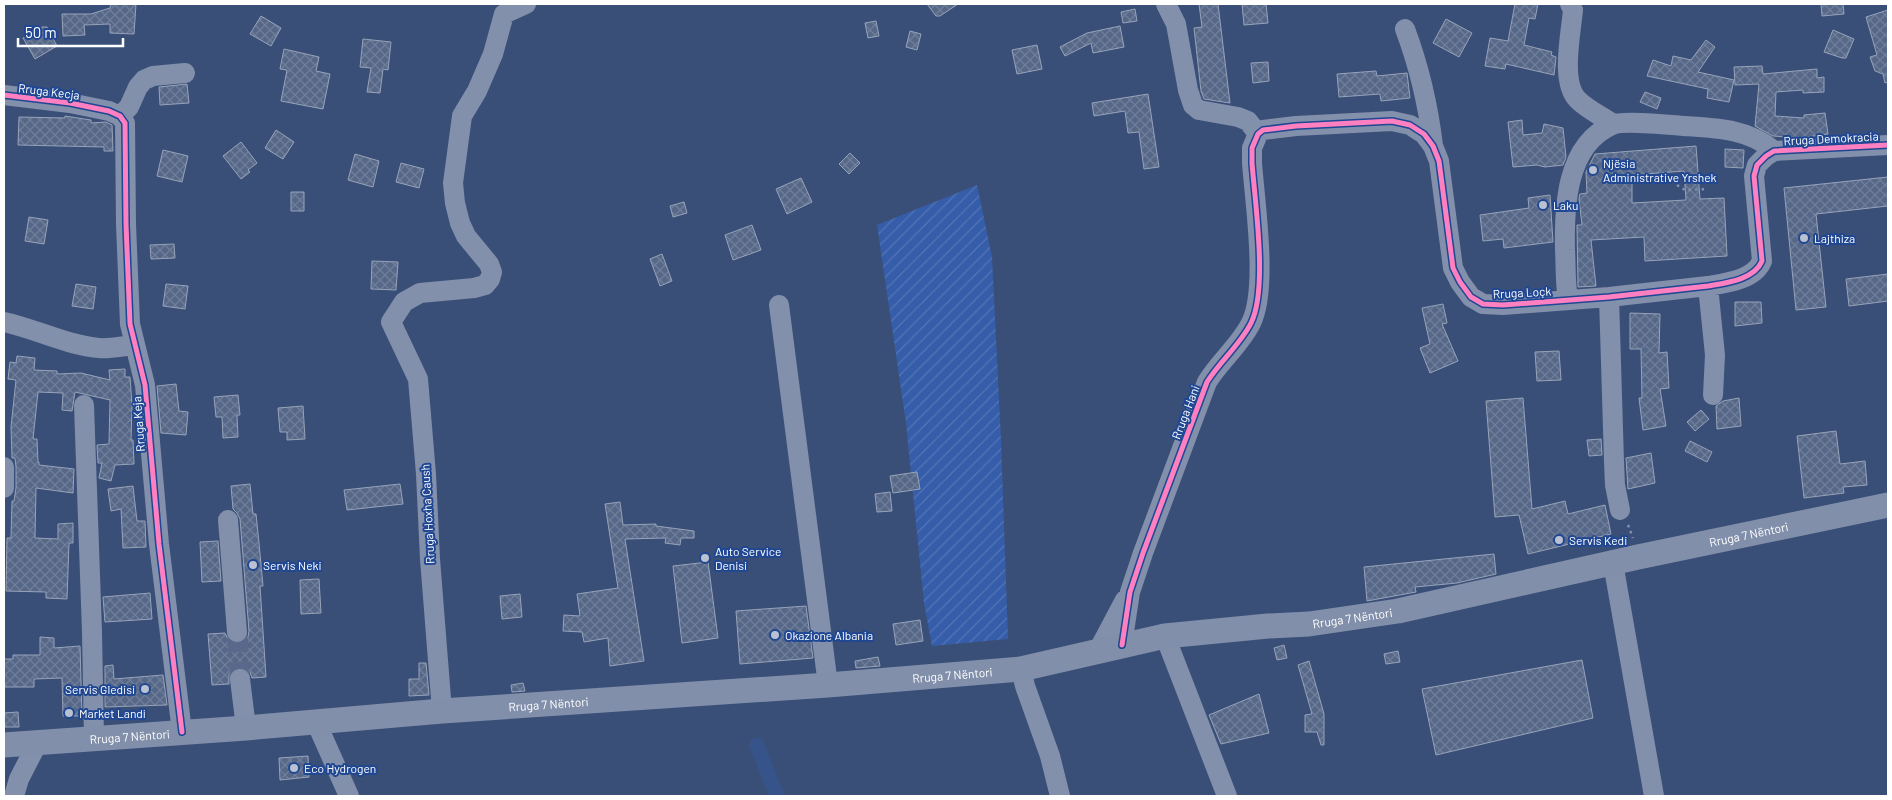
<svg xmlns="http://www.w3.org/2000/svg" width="1892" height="800" viewBox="0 0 1892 800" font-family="Barlow,sans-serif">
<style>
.garden{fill:url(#garden-furrows)}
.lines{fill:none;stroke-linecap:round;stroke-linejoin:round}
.canal{stroke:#37548a;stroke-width:15}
.building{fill:url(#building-cross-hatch);stroke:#97a3b9;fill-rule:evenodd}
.minor-tunnel{stroke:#58698c;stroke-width:20;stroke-dasharray:20 10;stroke-linecap:butt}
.path{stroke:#8290ab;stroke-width:2.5;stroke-dasharray:2.5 4;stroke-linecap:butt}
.minor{stroke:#8290ab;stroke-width:20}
.major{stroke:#818faa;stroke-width:25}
.cycleway-casing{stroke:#1f4793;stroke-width:8}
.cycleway{stroke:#ff80c0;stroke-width:5}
.poi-dot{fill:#bac1d0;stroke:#1f4793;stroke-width:2}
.labels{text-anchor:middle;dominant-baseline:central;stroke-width:4;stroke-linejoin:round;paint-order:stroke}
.street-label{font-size:12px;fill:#fff;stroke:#1f4793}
.poi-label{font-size:12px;fill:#fff;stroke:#1f4793;text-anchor:start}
</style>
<defs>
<pattern id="garden-furrows" width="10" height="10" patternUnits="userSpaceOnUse" patternTransform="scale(1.25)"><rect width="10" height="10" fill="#355da9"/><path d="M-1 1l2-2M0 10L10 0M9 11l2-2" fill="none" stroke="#5375b6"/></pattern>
<pattern id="building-cross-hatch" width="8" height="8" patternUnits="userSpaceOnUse" patternTransform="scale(1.25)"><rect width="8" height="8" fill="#566788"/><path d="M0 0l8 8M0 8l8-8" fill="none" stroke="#6f7e9a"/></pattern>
</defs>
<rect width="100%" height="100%" fill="#3a4f78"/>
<!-- garden -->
<path class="garden" d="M977,185L992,257L1001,441L1008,639L932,646L924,603L906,423L877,225Z"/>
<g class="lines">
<!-- canal -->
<path class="canal" d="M757,745L777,796"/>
</g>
<!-- building -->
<path class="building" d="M111,4H136L134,34L110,33V24L84,25L85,35L63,36L62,14H91L110,8Z
M927,4H958L940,16H936Z
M1199,4H1218L1230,103L1204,99L1201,91L1194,28L1202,27Z
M1242,4H1266L1268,23L1244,25Z
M1515,4H1538L1535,19L1529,18L1524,45L1552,52L1551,55L1556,57L1554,75L1506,64L1505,69L1485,66L1490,38L1508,41Z
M1821,4H1843L1844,14L1822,16Z
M1135,9L1137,21L1123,23L1121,12Z
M1888,10V82L1885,83L1883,74L1875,71L1870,57L1877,55L1866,17Z
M261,16L281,28L271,46L250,34Z
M1446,19L1472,33L1459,57L1433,43Z
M876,21L879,36L868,38L865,23Z
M1120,26L1124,47L1093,53L1091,43L1065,56L1060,47L1087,33Z
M42,27H47L57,46L35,59L23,38Z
M1833,30L1854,39L1846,58H1842L1824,52Z
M910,31L921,34L917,50L906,47Z
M363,39L391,42L388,70L383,69L380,93L367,92L371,68L360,67Z
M1706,40L1715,47L1698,72L1734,80L1729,102L1707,98L1708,89L1647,76L1653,60L1671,66L1673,56L1691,60Z
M1037,45L1042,69L1017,74L1012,50Z
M284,49L319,57L316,71L330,74L323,109L281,101L287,70L280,69Z
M1268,62L1269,81L1253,83L1251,63Z
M1762,66L1763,74L1817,69V78L1824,77V92L1803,93V90L1776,92L1775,116L1804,118V115L1825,113L1828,134L1799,138L1773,136L1755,126L1759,84L1735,85L1734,67Z
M1376,71L1377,76L1407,73L1410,98L1381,101L1380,94L1339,97L1337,74Z
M187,84L189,103L160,105L159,87Z
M1645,92L1661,98L1657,109L1640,102Z
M1148,94L1159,167L1144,169L1139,132L1128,133L1125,111L1094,116L1092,103Z
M65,116L91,120V123L106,122L112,125L113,151H104V147L18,145L19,117L65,118Z
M1522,120L1523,135L1542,133L1544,124L1563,128L1566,157L1563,165L1545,167L1537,165L1513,167L1508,122Z
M276,130L294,142L283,159L265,148Z
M241,142L257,163L248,170L250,172L241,179L223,156Z
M1696,146L1700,199L1724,198L1727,256L1645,261L1644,237L1591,240L1596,286L1578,287L1577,225H1582L1579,199L1580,194L1587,193L1586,172L1595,154ZM1684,171L1686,200L1632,203V175Z
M1725,149L1744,150L1743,168L1725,167Z
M163,150L188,156L182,182L157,176Z
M850,153L860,163L849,174L839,164Z
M355,154L379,161L373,187L348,180Z
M401,163L424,169L419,188L396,182Z
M1888,177V206L1816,214L1826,307L1796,310L1784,188Z
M801,178L812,202L787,214L776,189Z
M291,192H304V211H291Z
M1550,195L1553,242L1504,248L1503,239L1483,241L1480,215L1529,208L1528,198Z
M684,202L687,213L673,217L670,206Z
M29,217L48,220L44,244L25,241Z
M752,225L761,250L733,260L725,235Z
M174,244L175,258L151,259L150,245Z
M662,254L672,281L660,286L650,259Z
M372,261L398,262L396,290L371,289Z
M1888,274V301L1849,306L1846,279Z
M76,284L96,287L93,309L72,306Z
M166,284L188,286L185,309L163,306Z
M1735,302H1761L1762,323L1735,326Z
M1443,304L1447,323L1442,324L1458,361L1430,373L1420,348L1430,344L1422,308Z
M1630,313L1660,314L1659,353L1667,352L1669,388L1660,389L1666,426L1643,430L1639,398H1642L1641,349H1630Z
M1559,351L1561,380L1537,381L1535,352Z
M17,356L35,358L34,370L57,371V374L81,373L110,380L109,370L125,369V377H130L132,405L131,440H133L134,464L115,465L111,481L99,478L102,463H98L97,445L109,444L110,400L75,392L72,411L62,410L63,393L38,392L33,439H37L38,462H39V465L74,469L73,493L36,488L35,538L58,539V524L73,523V543H69L67,599L46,598V592L6,591L7,538H11L12,501H14L16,488V467L15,458H12L11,427L16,380L8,379L10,362L16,363Z
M176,384L179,411L188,412L186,435L161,433L157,386Z
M238,395L240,415H237L238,437L223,438L222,417H216L214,397Z
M1523,398L1532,509L1565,501L1568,514L1605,505L1611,534L1528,554L1519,515L1495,517L1486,401Z
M1739,398L1741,426L1717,429L1716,406L1723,401Z
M303,406L305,439L287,440V432H280L278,408Z
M1701,410L1709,419L1695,431L1687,422Z
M1836,431L1840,464L1865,461L1867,485L1843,487L1844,493L1804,498L1797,436Z
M1601,439L1602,455L1589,456L1587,440Z
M1690,441L1712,452L1707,462L1685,451Z
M1651,453L1655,483L1628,489L1626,458Z
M917,472L920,489L893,493L890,476Z
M250,484L253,514H256L259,543L263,586H260L266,677L252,678L250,672L245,668L238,667L233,669L229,674V684L212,685L208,634L225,633L228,639L232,642L237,644L243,642L248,637L249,631L240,519L237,513L233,509L231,486Z
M400,484L403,504L347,510L344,490Z
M133,486L137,521H145L146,547L123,548L121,509L111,511L108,489Z
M890,492L892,511L877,512L875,494Z
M620,502L623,525L656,524V526L694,531V538H681L680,545L665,543L666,538L625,539L644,661L610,666L608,638L584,642L582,632L563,631L564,615L580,616L577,594L618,588L605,504Z
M218,541L221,581L202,582L200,542Z
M1494,554L1496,574L1457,583L1415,587L1416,592L1367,601L1364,567Z
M708,562L718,638L682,643L673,566Z
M319,579L321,613L301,614L300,580Z
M150,593L152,619L105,622L103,597Z
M520,594L522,617L502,619L500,596Z
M806,606L813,658L740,664L736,611Z
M920,620L923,641L896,645L893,624Z
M40,637L54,638V648L80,646L82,716H63L62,678L34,679V687H4V659H13V655H40Z
M1284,645L1287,658L1277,660L1274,648Z
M1398,651L1400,662L1386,664L1384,654Z
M878,657L880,666L856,668L855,661Z
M1582,660L1593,718L1436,755L1422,689Z
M1309,661L1324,714V745H1321L1317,732H1305V715L1312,714L1298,665Z
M419,663H426L429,695L409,696V679H419Z
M113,665L114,679L163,675L167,705L105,707V666Z
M523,683L525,691L512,692L511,685Z
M1259,694L1269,733L1221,744L1209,715Z
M18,712L19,727H4V713Z
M308,756L309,777L280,780L279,758Z"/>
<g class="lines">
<!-- minor-tunnel -->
<path class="minor-tunnel" d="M237,632L240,679"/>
<!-- path -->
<path class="path" d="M1677,185L1685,190L1707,189
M1628,525L1633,538"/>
<!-- minor -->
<path class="minor" d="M1166,4L1176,24L1188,90L1193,105L1199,110L1238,117L1248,121L1258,134
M1570,4L1573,10C1571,33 1560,83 1578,100C1588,110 1602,116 1613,124
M1405,29C1420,69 1428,103 1433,146
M4,95L70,103L109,111L120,116
M120,116L125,123L126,224L130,324L145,385L159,544L182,732
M120,116L129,107L138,87L144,80L153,76L185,73
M1708,286L1715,355L1713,395
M1609,297L1614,462L1615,485L1620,510
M1568,299C1565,283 1566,266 1565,250C1564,207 1566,145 1612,125C1623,120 1670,125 1684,126C1716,128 1750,129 1774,151
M779,305L828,685
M4,322C36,329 66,345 99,348C111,349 122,346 134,345
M84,405L92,632L94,738
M4,467V488
M228,520L237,632
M1613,563L1654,796
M1165,636L1227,796
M1122,645L1130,592L1143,553L1207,382C1220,361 1240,345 1251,323C1268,289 1255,203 1252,163V148L1258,134L1263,130L1296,126L1392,121L1410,125L1424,134L1433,146L1439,161L1453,268L1460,282L1471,297L1483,304L1503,305L1609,297L1708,286C1726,283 1754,280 1762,261L1754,176L1757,165L1766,156L1774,151L1888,145
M1098,651L1125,600
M1021,669L1025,686L1050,756L1060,796
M240,679L246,728
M442,711L430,559L426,474L418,379L391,322L404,302L420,293L474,288L485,285L490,279L492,272L489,264L466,236L460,223L455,203L453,183L462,116L477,91L493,54L504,14L526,4
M316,722L349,796
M14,796L19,779L38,742"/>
<!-- major -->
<path class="major" id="s1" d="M4,745L246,728L442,711L828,685L1021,669L1165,636L1268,626L1309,624L1398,611L1638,557L1888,505"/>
<defs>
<path id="cycleway" d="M4,95L70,103L109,111L120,116L125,123L126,224L130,324L145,385L159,544L182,732
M1122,645L1130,592L1143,553L1207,382C1220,361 1240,345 1251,323C1268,289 1255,203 1252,163V148L1258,134L1263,130L1296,126L1392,121L1410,125L1424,134L1433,146L1439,161L1453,268L1460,282L1471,297L1483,304L1503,305L1609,297L1708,286C1726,283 1754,280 1762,261L1754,176L1757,165L1766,156L1774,151L1888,145"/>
</defs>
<!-- cycleway casing -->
<use href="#cycleway" class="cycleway-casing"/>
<!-- cycleway -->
<use href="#cycleway" class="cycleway"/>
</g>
<!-- markers -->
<g class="poi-dot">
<circle cx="1593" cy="170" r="5"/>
<circle cx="1543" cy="205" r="5"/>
<circle cx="1804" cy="238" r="5"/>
<circle cx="1559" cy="540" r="5"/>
<circle cx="705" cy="558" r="5"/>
<circle cx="253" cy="565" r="5"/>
<circle cx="775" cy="635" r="5"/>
<circle cx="145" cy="689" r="5"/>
<circle cx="69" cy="713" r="5"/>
<circle cx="294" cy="768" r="5"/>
</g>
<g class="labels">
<!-- street labels -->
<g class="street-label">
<text transform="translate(49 91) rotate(7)">Rruga Kecja</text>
<text transform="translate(1831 138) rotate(-3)">Rruga Demokracia</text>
<text transform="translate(1522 292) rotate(-3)">Rruga Loçk</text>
<text transform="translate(1185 412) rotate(-69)">Rruga Hani</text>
<text transform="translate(138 424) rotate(-94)">Rruga Keja</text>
<text transform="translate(427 514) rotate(-93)">Rruga Hoxha Caush</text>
<text stroke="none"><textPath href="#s1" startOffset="1761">Rruga 7 Nëntori</textPath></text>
<text stroke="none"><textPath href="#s1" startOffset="1356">Rruga 7 Nëntori</textPath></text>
<text stroke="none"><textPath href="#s1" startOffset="951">Rruga 7 Nëntori</textPath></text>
<text stroke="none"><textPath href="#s1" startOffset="546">Rruga 7 Nëntori</textPath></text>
<text stroke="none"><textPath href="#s1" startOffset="126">Rruga 7 Nëntori</textPath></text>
</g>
<!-- poi labels -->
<g class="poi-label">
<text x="1603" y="163">Njësia<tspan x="1603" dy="14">Administrative Yrshek</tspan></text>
<text x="1553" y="205">Laku</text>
<text x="1814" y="238">Lajthiza</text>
<text x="1569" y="540">Servis Kedi</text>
<text x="715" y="551">Auto Service<tspan x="715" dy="14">Denisi</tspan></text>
<text x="263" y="565">Servis Neki</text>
<text x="785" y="635">Okazione Albania</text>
<text x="135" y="689" text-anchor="end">Servis Gledisi</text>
<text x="79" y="713">Market Landi</text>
<text x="304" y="768">Eco Hydrogen</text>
</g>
</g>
<!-- border -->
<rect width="1892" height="800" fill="none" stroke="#ffffff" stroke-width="10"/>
<!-- scale -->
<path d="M18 38v8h105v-8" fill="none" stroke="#ffffff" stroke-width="2.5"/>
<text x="25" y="38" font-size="15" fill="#ffffff" stroke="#1f4793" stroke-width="4" paint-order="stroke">50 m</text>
</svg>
